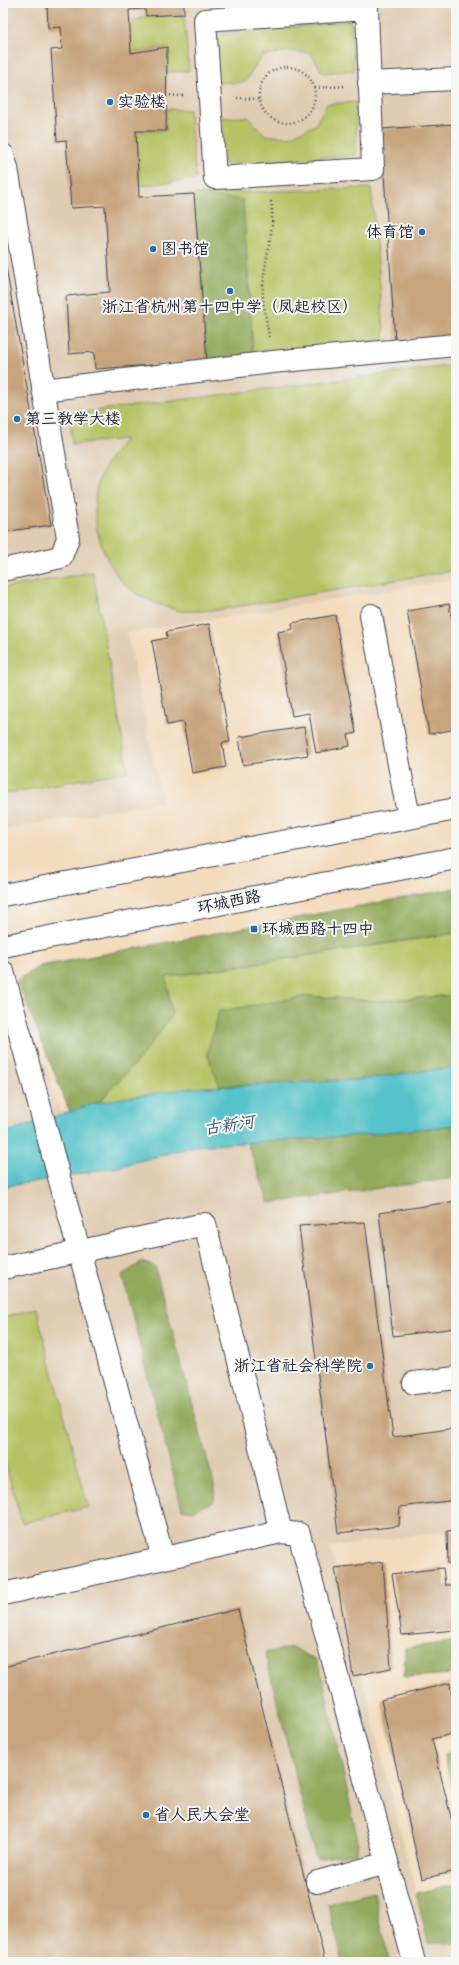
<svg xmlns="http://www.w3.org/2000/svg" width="459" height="1965" viewBox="0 0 459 1965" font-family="Caveat,'LXGW WenKai TC',sans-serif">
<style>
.built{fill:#e0ccb2}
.green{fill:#b6c365;stroke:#6c7250}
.forest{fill:#90a95a;stroke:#59664a}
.water{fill:#55c3c9;stroke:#3c7282}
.building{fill:#c7a47d}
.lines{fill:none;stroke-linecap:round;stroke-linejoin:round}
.minor-casing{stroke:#413e4e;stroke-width:24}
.major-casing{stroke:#413e4e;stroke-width:24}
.path{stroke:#413e4e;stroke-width:2.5;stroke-dasharray:1 3;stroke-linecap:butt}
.minor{stroke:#fff;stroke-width:22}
.major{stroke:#fff;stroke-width:22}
.poi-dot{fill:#1f6fb2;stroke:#f6f6f2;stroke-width:1.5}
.labels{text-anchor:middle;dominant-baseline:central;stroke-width:4;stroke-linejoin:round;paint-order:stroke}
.poi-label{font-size:16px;fill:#22223b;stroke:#f6f6f2;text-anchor:start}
.street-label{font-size:16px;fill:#22223b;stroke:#f6f6f2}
.water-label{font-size:17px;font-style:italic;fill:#345a6d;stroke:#f6f6f2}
</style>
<rect width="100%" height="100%" fill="#f6f6f2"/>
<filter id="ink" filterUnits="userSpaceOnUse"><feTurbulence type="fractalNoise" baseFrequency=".025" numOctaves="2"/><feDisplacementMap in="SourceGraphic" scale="8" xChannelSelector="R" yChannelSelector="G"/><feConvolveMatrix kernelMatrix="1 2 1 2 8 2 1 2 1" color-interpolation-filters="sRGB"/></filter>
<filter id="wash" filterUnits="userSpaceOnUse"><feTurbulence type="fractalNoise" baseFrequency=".012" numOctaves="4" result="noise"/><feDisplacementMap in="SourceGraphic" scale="16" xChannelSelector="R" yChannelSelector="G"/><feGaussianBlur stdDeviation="0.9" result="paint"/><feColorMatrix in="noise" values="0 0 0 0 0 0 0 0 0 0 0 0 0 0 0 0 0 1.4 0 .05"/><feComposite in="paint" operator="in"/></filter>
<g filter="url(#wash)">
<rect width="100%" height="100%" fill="#f3dbbd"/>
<!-- built -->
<path class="built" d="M3,3H456V579L127,633L162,801L3,830Z
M17,980L76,1159L226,1125L230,1144L247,1142L270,1202L456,1178V1530L330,1547L428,1943L456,1944V1962H3V983Z"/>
<!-- green -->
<path class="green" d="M184,14L189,71L166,72V47L131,53L130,23L146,16Z
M351,21L354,70L323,73L311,53L290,51L262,56L245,82L209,83L206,36Z
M356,102V155L224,164L211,118L248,117L265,135L289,137L315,125L327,104Z
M166,109L189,110L196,179L139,186L136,131H166Z
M371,188L385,341L253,353L243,200L194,194Z
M456,365V570L217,610C204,610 189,613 177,610C158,606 131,594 119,578C97,549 87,506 102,472C108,459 117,450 125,439L72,444L70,414Z
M93,572L128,771L3,794V588Z
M456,933V995L377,1001L308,996L207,1054L220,1086L192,1088L99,1102L141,1057L166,977Z
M36,1308L88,1507L22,1523L3,1455V1318Z"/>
<!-- forest -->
<path class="forest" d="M194,194L243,200L253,353L207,361Z
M456,888V933L166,977L172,1015L141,1057L99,1102L70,1112L17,980L40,966Z
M456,995V1067L355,1080L220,1086L207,1054L219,1011L308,996L377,1001Z
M456,1125V1178L269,1203L247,1142L361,1135Z
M142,1262L155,1267L215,1488L214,1501L193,1511L182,1509L122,1275Z
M456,1641V1674L404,1677L405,1648Z
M291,1647L316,1660L321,1671L358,1841L357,1853L316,1859L265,1653Z
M456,1750V1804L444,1755Z
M456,1884V1944L428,1943L416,1893Z
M374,1892L389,1962H343L328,1904Z"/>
<!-- water -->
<path class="water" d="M456,1067V1125L361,1135L194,1146L118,1167L3,1187V1133L99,1102L192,1088L355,1080Z"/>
<g id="blocks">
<!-- building -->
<path class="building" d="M47,3H184V14L146,16L145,9L129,10L131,53L167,47L166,131H136L139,197L194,194L207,361L95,369L94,352L69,354L66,296L110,292L105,206L71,208L66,140L57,141L51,50L62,49L61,27L48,28Z
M456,124V335L395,341L381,129Z
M3,250L51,525L3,532Z
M449,604L456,643V729L429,734L407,611Z
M335,615L356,733L348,735L350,746L316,753L309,713L292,716L278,632L293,629L292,623Z
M209,624L230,742L222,743L226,767L192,773L183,722L167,725L152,641L167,638L166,632Z
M304,727L308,755L243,765L239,737Z
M456,1201V1328L393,1336L379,1213Z
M365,1222L393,1437L456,1428V1500L400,1507L399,1526L338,1533L299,1226Z
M456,1530V1563L448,1564L447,1531Z
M383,1562L391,1668L353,1676L335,1568Z
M443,1568L445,1585H456V1630L402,1635L392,1574Z
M238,1609L325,1962H3V1667Z
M450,1683L456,1733L432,1739L456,1838V1871L422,1879L381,1700Z"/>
</g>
</g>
<g filter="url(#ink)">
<use href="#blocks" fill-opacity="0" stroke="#413e4e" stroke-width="1"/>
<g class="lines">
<defs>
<path id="minor" d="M367,9L373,169L215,178L205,20Z
M369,83L456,79
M3,155L7,168L68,538L61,557L3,570
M43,390L272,362L456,345
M371,615L409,818
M3,972L163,1558
M3,1268L205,1224L281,1532
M414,1383L456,1378
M3,1594L281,1532L299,1534L414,1962
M317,1882L387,1863"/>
<path id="major" d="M3,895L456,809
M3,946L456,858"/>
</defs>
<!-- minor casing -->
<use href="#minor" class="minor-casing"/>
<!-- major casing -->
<use href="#major" class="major-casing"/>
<!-- path -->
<path class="path" d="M259 95a28 28 0 1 1 56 0a28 28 0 1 1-56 0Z
M315,88L345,86
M166,95L184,96
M237,98L259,99
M269,337C267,321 262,303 263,287C264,258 276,231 271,201"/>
<!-- minor -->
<use href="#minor" class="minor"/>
<!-- major -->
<use href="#major" class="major"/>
</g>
</g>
<!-- markers -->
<g class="poi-dot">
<circle cx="110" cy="102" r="4"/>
<circle cx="422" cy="232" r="4"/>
<circle cx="153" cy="249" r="4"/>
<circle cx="230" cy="291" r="4"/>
<circle cx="17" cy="419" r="4"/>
<rect x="250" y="925" width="8" height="8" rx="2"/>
<circle cx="370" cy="1366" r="4"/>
<circle cx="146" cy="1815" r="4"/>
</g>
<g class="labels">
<!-- poi labels -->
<g class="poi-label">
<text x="118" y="102">实验楼</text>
<text x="414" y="232" text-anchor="end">体育馆</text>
<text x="161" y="249">图书馆</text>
<text x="230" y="307" text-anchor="middle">浙江省杭州第十四中学（凤起校区）</text>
<text x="25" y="419">第三教学大楼</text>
<text x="262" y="929">环城西路十四中</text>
<text x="362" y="1366" text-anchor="end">浙江省社会科学院</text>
<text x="154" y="1815">省人民大会堂</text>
</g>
<!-- street labels -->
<g class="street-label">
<text transform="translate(229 902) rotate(-11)">环城西路</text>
</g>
<!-- water labels -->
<g class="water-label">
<text transform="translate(229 1125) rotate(-8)">古新河</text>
</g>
</g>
<!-- margin -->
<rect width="459" height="1965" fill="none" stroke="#f6f6f2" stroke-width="16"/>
</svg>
